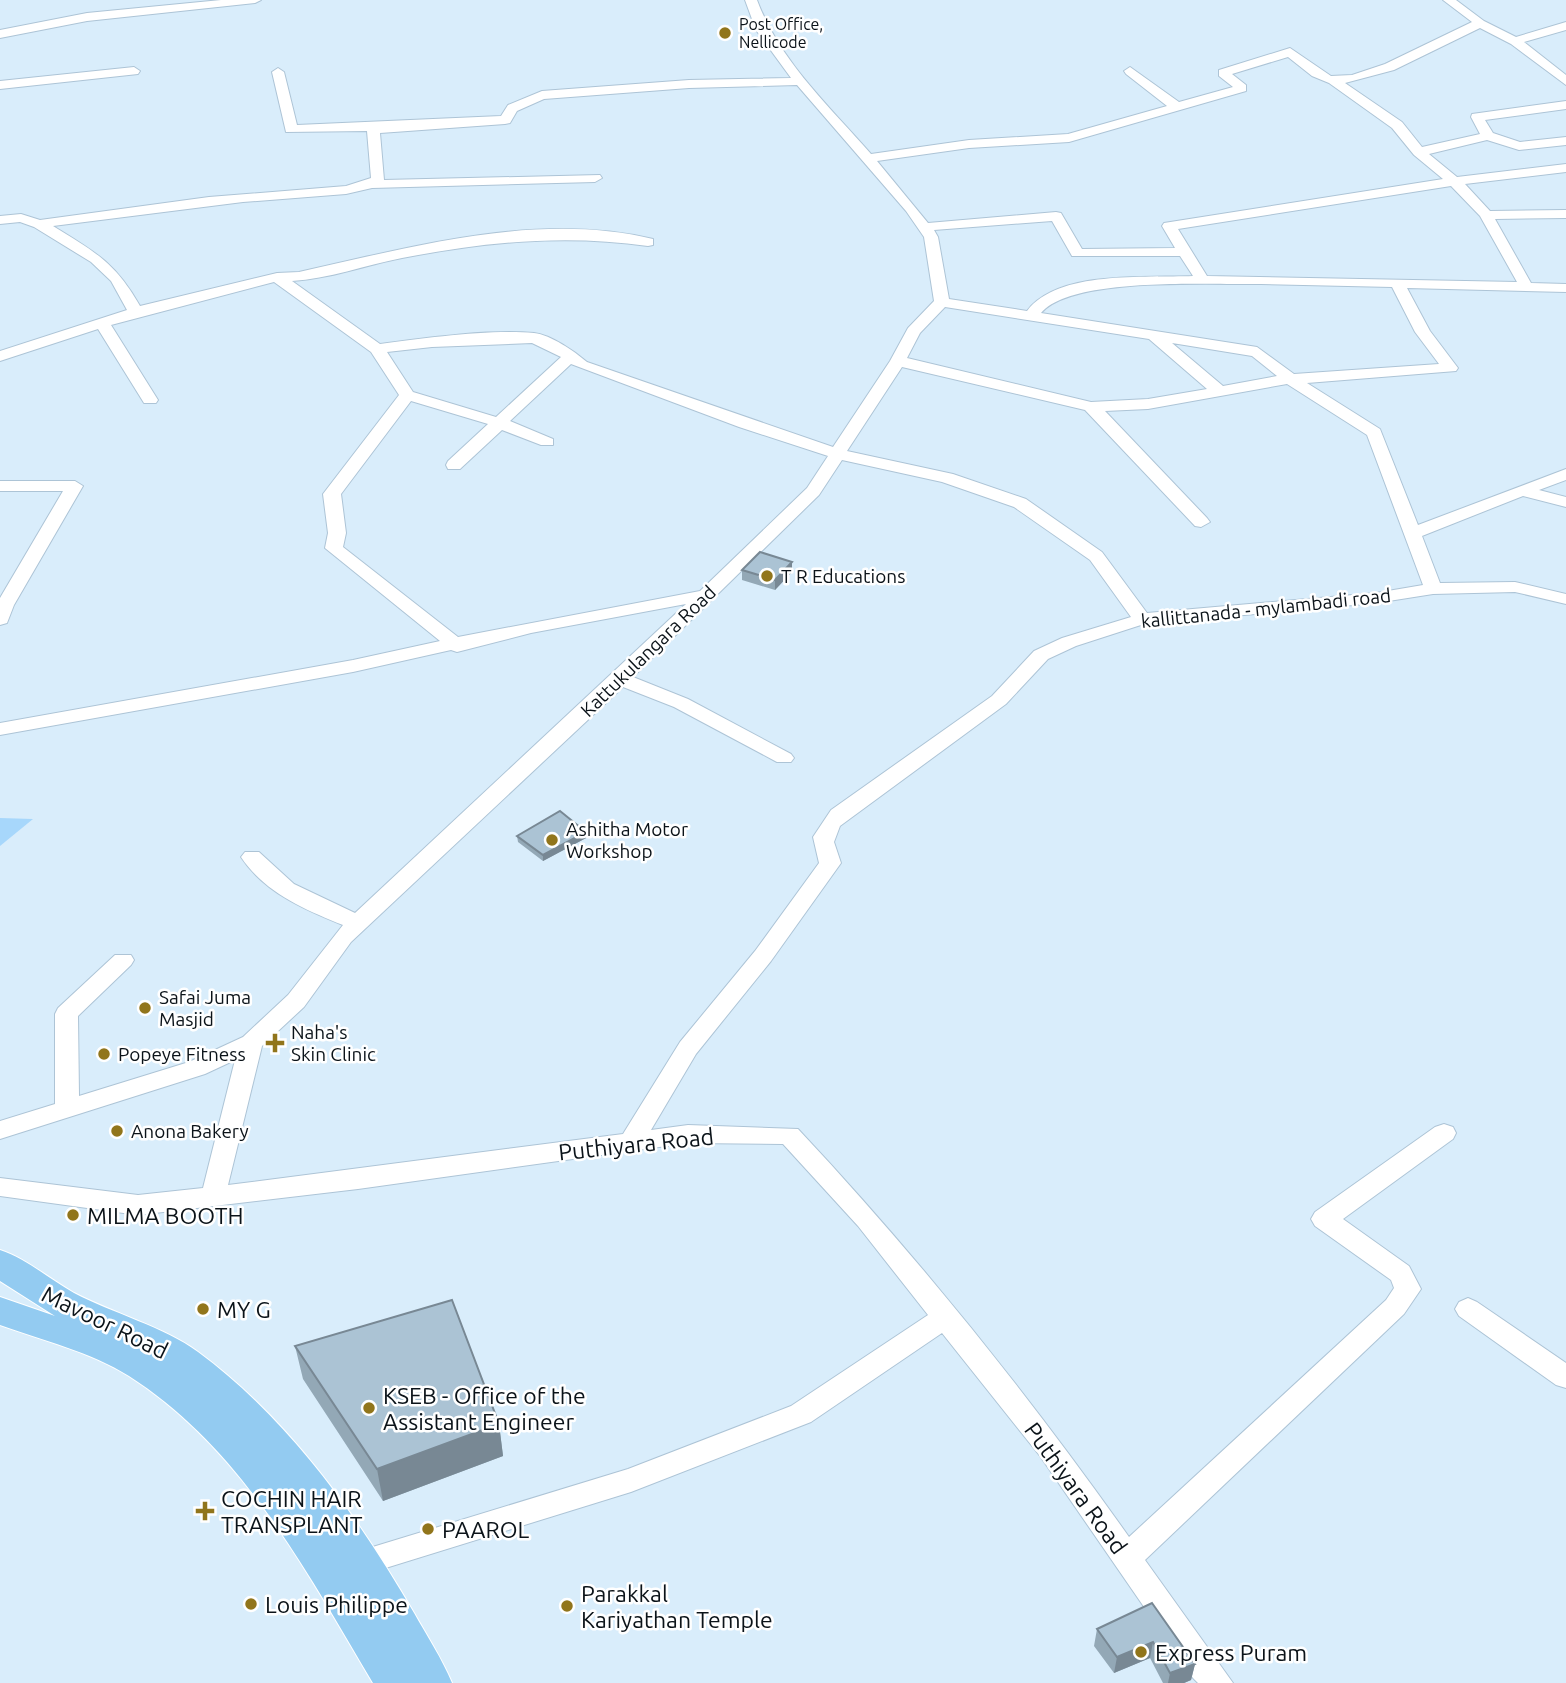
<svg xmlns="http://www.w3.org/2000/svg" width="1566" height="1683" viewBox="0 0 1566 1683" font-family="Ubuntu,sans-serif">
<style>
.green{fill:#a7d7fb}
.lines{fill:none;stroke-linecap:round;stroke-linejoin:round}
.minor-casing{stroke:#adc4d6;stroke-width:2}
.major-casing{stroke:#fff;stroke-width:2}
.minor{fill:#fff;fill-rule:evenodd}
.major{fill:#93cbf1;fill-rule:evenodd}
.wall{fill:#93a8b6}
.shaded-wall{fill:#788894}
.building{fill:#abc3d4;stroke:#788894;stroke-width:2}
.poi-dot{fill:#91751b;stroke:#fff;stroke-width:2.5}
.labels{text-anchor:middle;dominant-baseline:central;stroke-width:5;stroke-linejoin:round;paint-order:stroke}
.far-poi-label{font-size:16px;fill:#0b1319;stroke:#fff;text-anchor:start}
.poi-label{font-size:19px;fill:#0b1319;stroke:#fff;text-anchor:start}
.street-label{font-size:19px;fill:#0b1319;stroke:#fff}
.near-street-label{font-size:23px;fill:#0b1319;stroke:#fff}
.near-poi-label{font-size:23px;fill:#0b1319;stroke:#fff;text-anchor:start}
</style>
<rect width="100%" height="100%" fill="#d9edfb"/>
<!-- green -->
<path class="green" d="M0,818L33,819L0,846Z"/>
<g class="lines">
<defs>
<path id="minor" d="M221,0H261L255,3L87,21L0,38V30L87,13Z
M745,0H757C779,60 829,106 871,154L969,140L1068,134L1167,106L1126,74L1124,71L1130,67L1179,102L1233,87L1219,76V70L1290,48L1331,76L1352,75L1385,64L1472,22L1443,0H1456L1484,21L1516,37L1566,22V30L1524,42L1566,75V85L1511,44L1480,28L1394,70L1345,83L1402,122L1422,147L1480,134L1471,117L1472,114L1566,101V109L1485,120L1493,133L1520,142L1566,137V145L1519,150L1487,140L1429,154L1457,177L1566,164V172L1465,184L1490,211L1566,210V218L1495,219L1531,283L1566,284V292L1407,288L1430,331L1458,368L1456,371L1307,383L1380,429L1418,525L1566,469V480L1539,490L1566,497V507L1523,496L1422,536L1440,583L1515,582L1566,594V604L1515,592L1433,594L1376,603L1144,624L1076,646L1048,659L1006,704L840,826L834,842L841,863L771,961L696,1054L651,1130L688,1125L798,1129C918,1257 1028,1394 1129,1537L1386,1300L1394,1288L1391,1280L1315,1226L1311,1219L1315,1212L1435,1127L1444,1124L1453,1127L1456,1133L1453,1139L1343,1219L1409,1266L1421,1289L1404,1314L1145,1560L1233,1683H1198L1193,1678L1040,1456L942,1333L811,1422L631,1492L363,1575L353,1571L348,1562L353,1553L628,1469L791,1406L928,1315L858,1226L783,1144L688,1143L358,1189L138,1215L0,1196V1178L138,1195L203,1188L235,1060L205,1074L0,1139V1121L55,1104V1014L58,1008L115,955H131L134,960L131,965L78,1016L79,1096L189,1062L243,1037L288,995L343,925C305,910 264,892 241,857L245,852H259L294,884L355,913L686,604L531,633L457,652L451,650L353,672L0,735V723L353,660L440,641L325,548L328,533L323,494L399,395L371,352L274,282L111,325L158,400L156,403H144L98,329L0,361V351L127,310L111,281L91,262L34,227L20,222L0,224V216L21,214L40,220L209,197L346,186L371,178L367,131L286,132L272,72L278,68L284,72L297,125L501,116L508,105L542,91L689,80L791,78L756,30ZM1288,57L1312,76L1329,83L1392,128L1414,155L1443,179L1164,223L1162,226L1175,248L1082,249L1061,213L1056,212L928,223L877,161L969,148L1069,142L1246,91V85L1232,74ZM797,85L906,211L924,237L934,301L908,328L890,361L833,447L587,362C574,351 551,335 534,333C489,329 425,338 380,344L292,281C328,279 366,265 402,258C485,242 564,234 648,246L653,245V239C538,211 412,247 299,272L277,273L140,306C115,262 95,252 53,226L243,202L346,194L372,188L595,182L602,178L600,175L384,180L380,133L505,124L510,123L517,111L544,99L689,88ZM1451,186L1480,216L1517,282L1207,276L1178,229ZM1052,221L1072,256H1180L1193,276C1145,278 1058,270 1027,311L949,299L938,237L934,230ZM1261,284L1392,287L1415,332L1439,364L1294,374L1257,347L1041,313C1072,276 1212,285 1261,284ZM945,307L1149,339L1207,389L1148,399L1091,402L907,358L920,333ZM532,343L561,357L496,417L413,392L387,352L432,347ZM1172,343L1252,356L1277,376L1223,386ZM571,364L739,427L828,456L807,488L700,591L458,637L343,547L346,533L341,494L411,401L488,424L448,461L446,465L448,469H460L502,430L541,445H553V439L510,421ZM902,367L1085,410L1195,526L1201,527L1210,522L1207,518L1105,411L1148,409L1287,384L1367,435L1423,585L1376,593L1147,613L1102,552L1026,499L953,474L847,451ZM842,460L942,482L1014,507L1090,560L1131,617L1062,638L1034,651L992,696L831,810L813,837L819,863L755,951L680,1042L623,1134L228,1185L262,1046L304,1007L351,942L623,687L674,707L777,762H791L794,758L791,754L688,699L633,677L819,495Z
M134,67L140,71L138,74L0,89V81Z
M0,481H75L83,486L14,605L7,623L0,625V598L63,491H0Z
M1468,1298L1477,1302L1566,1363V1388L1556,1385L1459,1316L1455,1309L1459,1302Z"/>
<path id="major" d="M0,1250C27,1259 49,1279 74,1293C112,1313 164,1327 198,1352C289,1419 358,1517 414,1613C427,1636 442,1659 452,1683H373C307,1572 242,1448 129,1376C91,1352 42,1340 0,1325V1297L55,1316L0,1281Z"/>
</defs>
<!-- minor casing -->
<use href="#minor" class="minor-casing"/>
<!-- major casing -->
<use href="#major" class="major-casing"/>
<!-- minor -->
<use href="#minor" class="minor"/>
<!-- major -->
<use href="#major" class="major"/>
</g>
<!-- wall -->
<path class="wall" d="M792,562V572L775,590L742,580V570Z
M586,832V838L543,861L518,842L517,836Z
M295,1346L499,1424L503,1456L383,1501L303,1379Z
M1152,1603L1195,1664L1191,1680L1184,1683H1163L1150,1658L1114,1673L1094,1646L1097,1629Z"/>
<!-- shaded-wall -->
<path class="shaded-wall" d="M792,562V572L775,590V580Z
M586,832V838L543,861V855Z
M499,1424L503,1456L383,1501L377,1469Z
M1153,1642L1150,1658L1114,1673L1117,1657Z
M1195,1664L1191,1680L1184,1683H1168L1170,1673Z"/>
<!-- building -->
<path class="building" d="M760,552L792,562L775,580L742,570Z
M560,811L586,832L543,855L517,836Z
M452,1300L499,1424L377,1469L295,1346Z
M1152,1603L1195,1664L1170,1673L1153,1642L1117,1657L1097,1629Z"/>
<!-- markers -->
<g class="poi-dot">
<circle cx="725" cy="33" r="7"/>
<circle cx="767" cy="576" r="7"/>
<circle cx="552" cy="840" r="7"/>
<circle cx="145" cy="1008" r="7"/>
<path d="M271.5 1032.5h7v7h7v7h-7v7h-7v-7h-7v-7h7z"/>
<circle cx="104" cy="1054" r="7"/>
<circle cx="117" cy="1131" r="7"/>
<circle cx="73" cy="1215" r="7"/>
<circle cx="203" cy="1309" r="7"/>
<circle cx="369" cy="1408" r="7"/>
<path d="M201.5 1500.5h7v7h7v7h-7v7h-7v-7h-7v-7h7z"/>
<circle cx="428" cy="1529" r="7"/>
<circle cx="251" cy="1604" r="7"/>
<circle cx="567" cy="1606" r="7"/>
<circle cx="1141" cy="1652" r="7"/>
</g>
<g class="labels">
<!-- far-poi labels -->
<g class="far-poi-label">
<text x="739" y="24">Post Office,<tspan x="739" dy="18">Nellicode</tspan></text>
</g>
<!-- poi labels -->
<g class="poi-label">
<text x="781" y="576">T R Educations</text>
<text x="566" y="829">Ashitha Motor<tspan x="566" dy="22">Workshop</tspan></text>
<text x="159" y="997">Safai Juma<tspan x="159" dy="22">Masjid</tspan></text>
<text x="291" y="1032">Naha's<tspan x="291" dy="22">Skin Clinic</tspan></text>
<text x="118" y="1054">Popeye Fitness</text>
<text x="131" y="1131">Anona Bakery</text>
</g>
<!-- street labels -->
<g class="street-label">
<text transform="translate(1266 608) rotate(-6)">kallittanada - mylambadi road</text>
<text transform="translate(648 651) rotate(-44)">Kattukulangara Road</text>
</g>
<!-- near-street labels -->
<g class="near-street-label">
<text transform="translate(636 1144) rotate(-6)">Puthiyara Road</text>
<text transform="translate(105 1322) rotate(26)">Mavoor Road</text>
<text transform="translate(1076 1488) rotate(54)">Puthiyara Road</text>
</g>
<!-- near-poi labels -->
<g class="near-poi-label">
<text x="87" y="1215">MILMA BOOTH</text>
<text x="217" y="1309">MY G</text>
<text x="383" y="1395">KSEB - Office of the<tspan x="383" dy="26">Assistant Engineer</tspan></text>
<text x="221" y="1498">COCHIN HAIR<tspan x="221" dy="26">TRANSPLANT</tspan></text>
<text x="442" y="1529">PAAROL</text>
<text x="581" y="1593">Parakkal<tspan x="581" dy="26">Kariyathan Temple</tspan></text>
<text x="265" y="1604">Louis Philippe</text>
<text x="1155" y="1652">Express Puram</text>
</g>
</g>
</svg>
